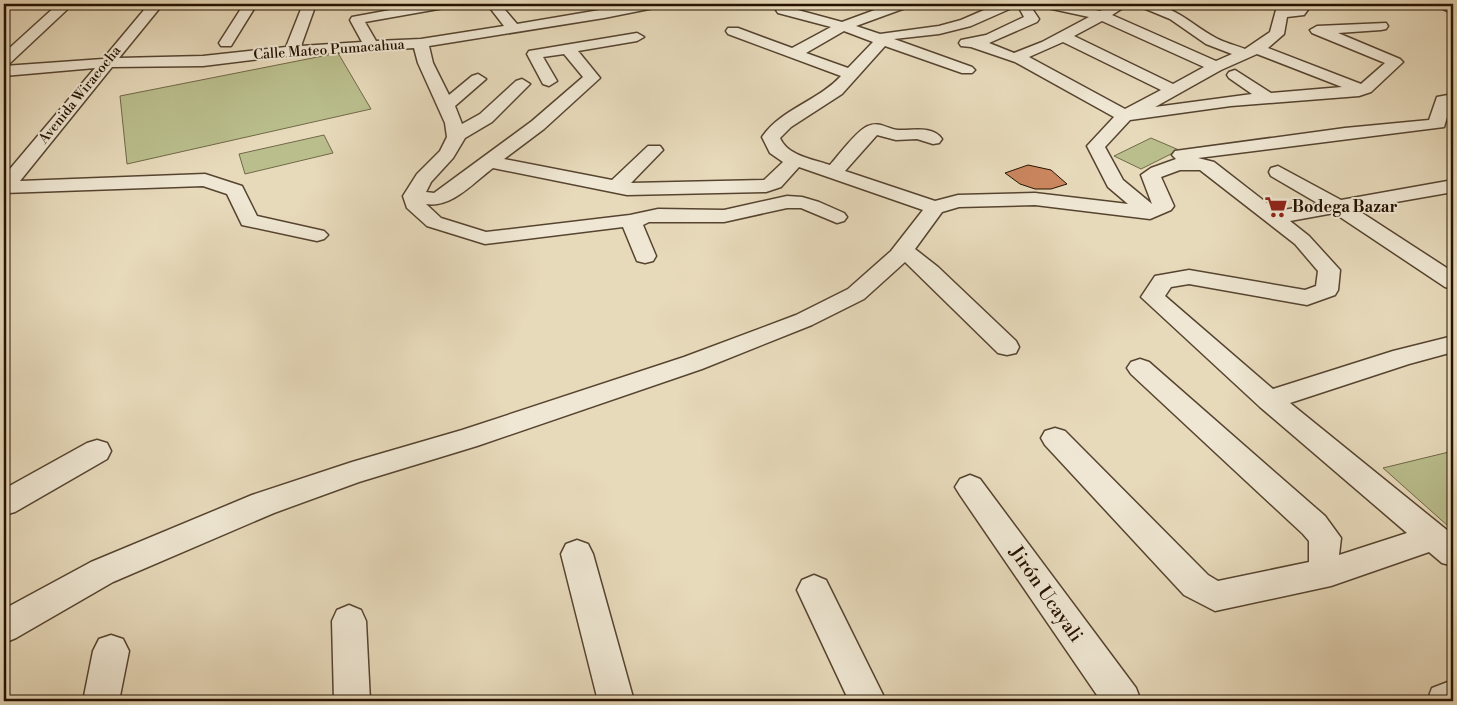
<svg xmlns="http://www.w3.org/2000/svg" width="1457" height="705" viewBox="0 0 1457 705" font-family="'Libre Bodoni',serif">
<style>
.green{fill:#babe8d;stroke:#706847}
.building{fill:#cb875f;stroke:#251201}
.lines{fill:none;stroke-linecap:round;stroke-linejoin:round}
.street-casing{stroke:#564430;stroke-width:3}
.street{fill:#efe7d3;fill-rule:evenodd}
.labels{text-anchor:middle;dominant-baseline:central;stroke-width:4;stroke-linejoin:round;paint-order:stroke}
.far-street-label{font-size:14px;fill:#251201;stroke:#efe7d3}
.poi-label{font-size:16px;font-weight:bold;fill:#251201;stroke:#efe7d3;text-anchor:start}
.near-street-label{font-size:19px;fill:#251201;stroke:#efe7d3}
</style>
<rect width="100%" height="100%" fill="#e7dabb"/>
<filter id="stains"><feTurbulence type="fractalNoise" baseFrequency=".004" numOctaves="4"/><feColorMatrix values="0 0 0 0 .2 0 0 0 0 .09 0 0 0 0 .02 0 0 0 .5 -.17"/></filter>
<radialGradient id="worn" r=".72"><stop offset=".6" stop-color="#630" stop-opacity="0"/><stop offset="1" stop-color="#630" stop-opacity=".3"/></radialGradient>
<!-- green -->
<path class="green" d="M338,53L371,109L127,164L120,96Z
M324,135L333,153L245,174L239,154Z
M1151,138L1179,150L1141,169L1114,156Z
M1453,451V525L1448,526L1383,468Z"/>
<!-- building -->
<path class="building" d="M1028,165L1051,170L1067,184L1051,189H1035L1020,184L1005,173Z"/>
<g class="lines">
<defs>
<path id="street" d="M58,4H73L9,64L4,65V53Z
M149,4H163L119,58L203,56L286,47L303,4H316L301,46L362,42L350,20L352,17L423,4H451L444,8L365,22L376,41L421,39L504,26L487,4H500L517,24L635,4H660L659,7L604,18L429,46L433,63L449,95L472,76L478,74L486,79L455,106L462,124L480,114L516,81L522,79L530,84L492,122L465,138L453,158L431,182L426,192L434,193L532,121L583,77L564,54L543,57L557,81L549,86L543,84L527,54L529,51L637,33L644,37L637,41L578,51L600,78L544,129L504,159L612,180L648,146H660L663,150L631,183L764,180L783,162L770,153L762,137C781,109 818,101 841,76L728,34L726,31L728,28H738L792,48L831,27L778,13L776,10L778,7L783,6L842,22L891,4H909L908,7L856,26L880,34L939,26L961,20L998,4H1015L1014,7L971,26L939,34L894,39L972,67L975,70L972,73H962L885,46L842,94L791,127L780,138C788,156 812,159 830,165C838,156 857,130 868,126C879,121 887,129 898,130C912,131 932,125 942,139L939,143L933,144L917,139L896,140L877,135L845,171L935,201L958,195L1035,193L1128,204L1108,187L1087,146L1114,117L1015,62L971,47L961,46L959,43L961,40L986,35L1024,17L1017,4H1029L1039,19L1037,22L989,43L1014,53L1042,42L1089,17L1043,7L1042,4H1066L1100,11L1114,4H1129L1112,15L1216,61L1232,54L1206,44L1170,19L1141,7L1140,4C1175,4 1187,22 1216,38C1225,43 1235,45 1245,49L1270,32L1276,10L1295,8L1299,4H1312L1304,15L1287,17L1284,34L1268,48L1361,84L1385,63L1312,33L1310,30L1317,26L1386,23L1388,26L1386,29L1381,30L1338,33L1400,59L1403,62L1371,92L1359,96L1231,106L1130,120L1105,147L1123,180L1152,204L1141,175L1151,168L1176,159L1172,155L1175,151L1345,128L1429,120L1437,97L1453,94V104H1451L1444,127L1198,158L1214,162L1277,211L1319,204L1271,176L1269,172L1271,168L1278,166L1341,200L1453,180V192L1356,209L1453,272V289L1445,287L1334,213L1290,221L1309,236L1340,270L1338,290L1335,295L1307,305L1189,284L1171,287L1165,296L1273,389L1393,351L1453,336V352L1409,364L1290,403L1453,535V566L1442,563L1429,552L1331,586L1215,611L1184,595L1045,445L1041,438L1045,431L1055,428L1065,431L1208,575L1218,581L1309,562V541L1303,534L1131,374L1127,368L1131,362L1140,359L1149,362L1325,516L1341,538L1339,555L1407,533L1260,407L1141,297L1155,276L1189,270L1305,290L1316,286L1318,271L1295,244L1200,170H1180L1161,177L1174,206L1171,210L1150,219L1035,205L959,207L942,212L915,249L938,267L1016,341L1019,347L1016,353L1007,355L998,353L905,262L864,299L812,325L702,369L477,446L359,482L274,513L113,582L16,638L4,643V609L91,562L252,495L352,462L462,430L684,357L796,315L848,289L891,251L923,210L799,167L781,187L766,192L627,195L493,168C473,183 452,208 426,204L441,218L486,232L630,215L658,209L724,210L787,196L802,197L819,202L844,213L847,217L844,221L837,223L801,208H787L724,222H649L643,225L656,256L653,261L645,263L637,261L623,227L485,244L427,226L407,208L403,196L417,174L440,151L447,137L445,123L418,63L414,48L292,55L203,66L112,67L20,181L205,174L242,186L257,216L324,231L328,235L324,239L317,241L242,225L227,194L203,186L4,193V176L95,68L4,76V66L103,59ZM1102,21L1204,67L1173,84L1074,36ZM844,31L873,42L848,68L806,53ZM1063,42L1161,90L1125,109L1029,57ZM1257,54L1342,87L1271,93L1235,70L1229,72L1227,75L1229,78L1252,94L1155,107L1221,70Z
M244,4H257L231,46H221L219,43Z
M1433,4L1453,5V14Z
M97,440L107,443L111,451L107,459L15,512L4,515V489L87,443Z
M970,475L980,479L1136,688L1141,701H1101L960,495L955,487L960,479Z
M577,540L588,544L593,554L634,701H598L561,554L566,544Z
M814,575L826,580L886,701H849L797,590L802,580Z
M349,605L361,610L366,621L370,701H334L332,621L337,610Z
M111,635L123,639L129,651L119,701H83L93,651L99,639Z
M1453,680V701H1427L1432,688Z"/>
</defs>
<!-- street casing -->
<use href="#street" class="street-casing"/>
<!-- street -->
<use href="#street" class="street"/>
</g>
<!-- icons -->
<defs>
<symbol id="supermarket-bare" viewBox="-9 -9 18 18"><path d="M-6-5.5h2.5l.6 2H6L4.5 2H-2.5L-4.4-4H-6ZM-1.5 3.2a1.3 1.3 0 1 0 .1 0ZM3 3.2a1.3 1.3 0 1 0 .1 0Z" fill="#8f2418" stroke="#efe7d3" stroke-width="2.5" paint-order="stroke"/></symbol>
</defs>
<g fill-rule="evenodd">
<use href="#supermarket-bare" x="1260" y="191" width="32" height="32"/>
</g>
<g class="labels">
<!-- far-street labels -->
<g class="far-street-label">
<text transform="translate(329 50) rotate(-4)">Calle Mateo Pumacahua</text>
<text transform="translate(80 95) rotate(-51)">Avenida Wiracocha</text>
</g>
<!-- poi labels -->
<g class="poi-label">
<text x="1292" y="207">Bodega Bazar</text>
</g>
<!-- near-street labels -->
<g class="near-street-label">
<text transform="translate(1046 594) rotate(55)">Jirón Ucayali</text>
</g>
</g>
<!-- margin -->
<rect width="1457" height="705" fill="none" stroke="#e7dabb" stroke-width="20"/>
<rect x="5" y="5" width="1447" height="695" fill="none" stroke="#251201" stroke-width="2.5"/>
<rect x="10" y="10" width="1437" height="685" fill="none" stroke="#251201"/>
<rect width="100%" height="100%" filter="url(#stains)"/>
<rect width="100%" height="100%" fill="url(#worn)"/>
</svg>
